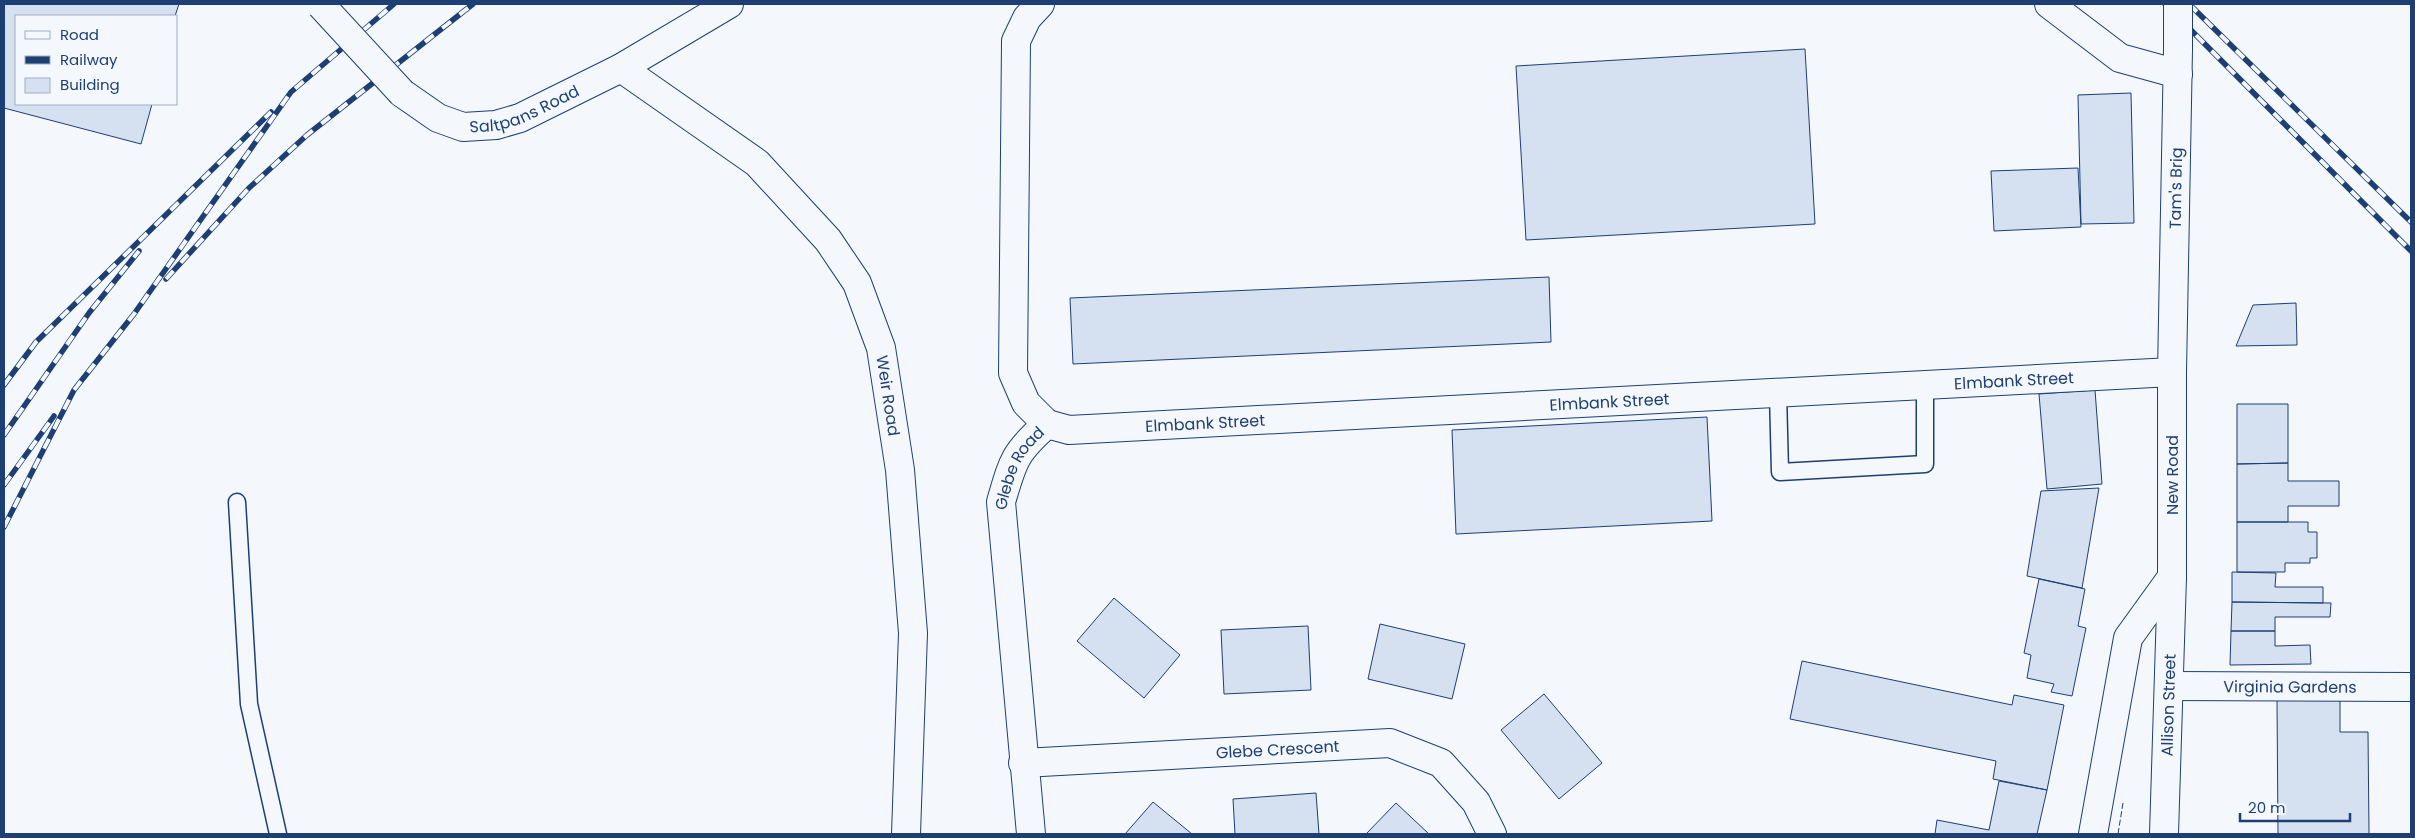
<svg xmlns="http://www.w3.org/2000/svg" width="2415" height="838" viewBox="0 0 2415 838" font-family="Poppins,sans-serif">
<style>
.building{fill:#d5e0f0;stroke:#1d3f73}
.lines{fill:none;stroke-linecap:round;stroke-linejoin:round}
.lane-casing{stroke:#1d3f73;stroke-width:19}
.street-casing{stroke:#1d3f73;stroke-width:30}
.primary-casing{stroke:#1d3f73;stroke-width:30}
.lane{stroke:#f4f7fb;stroke-width:16}
.street{stroke:#f4f7fb;stroke-width:28}
.primary{stroke:#f4f7fb;stroke-width:28}
.rail-casing{stroke:#1d3f73;stroke-width:5.5}
.rail{stroke:#f4f7fb;stroke-width:4;stroke-dasharray:11;stroke-linecap:butt}
.street-bridge-casing{stroke:#1d3f73;stroke-width:30;stroke-linecap:butt}
.primary-bridge-casing{stroke:#1d3f73;stroke-width:30;stroke-linecap:butt}
.street-bridge{stroke:#f4f7fb;stroke-width:28}
.primary-bridge{stroke:#f4f7fb;stroke-width:28}
.fence{stroke:#1d3f73;stroke-width:1;stroke-dasharray:6 2.5;stroke-linecap:butt}
.labels{text-anchor:middle;dominant-baseline:central;stroke-width:4;stroke-linejoin:round;paint-order:stroke}
.street-label{font-size:16px;fill:#1d3f73;stroke:#f4f7fb}
</style>
<rect width="100%" height="100%" fill="#f4f7fb"/>
<!-- building -->
<path class="building" d="M4,4H179L175,16H16V104H152L141,144L4,108Z
M1805,49L1815,224L1526,240L1516,66Z
M2131,93L2134,223L2081,224L2078,95Z
M2078,168L2081,227L1994,231L1991,171Z
M1549,277L1551,342L1073,364L1070,298Z
M2296,303L2297,345L2236,346L2253,305Z
M2095,390L2102,484L2047,489L2039,394Z
M2237,404H2288V463L2237,464Z
M1707,417L1712,521L1456,534L1452,430Z
M2288,463V481H2339V506H2288V522H2237V464Z
M2099,488L2082,588L2027,576L2041,491Z
M2237,522H2308V532H2317V558H2310V563H2285V572H2237Z
M2232,572L2276,573L2275,587H2323V603L2232,602Z
M2039,579L2085,589L2078,626L2086,628L2072,696L2051,692L2054,684L2027,678L2031,655L2024,653Z
M1114,598L1180,655L1144,698L1077,641Z
M2232,602L2331,603L2330,617H2275V631H2231Z
M1380,624L1465,644L1452,699L1368,679Z
M1308,626L1311,690L1224,694L1221,630Z
M2231,631H2275V646L2310,645L2311,664L2230,665Z
M1802,661L2012,705L2014,695L2064,705L2047,790L1993,779L1996,761L1790,719Z
M1544,694L1602,763L1559,799L1501,730Z
M2277,698H2340V732H2368L2369,834H2278Z
M1999,781L2047,790L2037,834H1935L1937,820L1989,830Z
M1316,793L1319,834H1235L1233,799Z
M1153,802L1192,834H1125Z
M1396,803L1429,834H1366Z"/>
<g class="lines">
<defs>
<path id="lane" d="M1778,393L1780,472L1925,464V387
M237,502L249,704L278,834"/>
<g id="street">
<path d="M2049,4L2120,58L2178,74"/>
<path id="s1" d="M621,68L757,163L828,240L857,283L881,348L900,470L913,633L906,834"/>
<path id="s2" d="M402,93L438,118L463,127L496,125L520,118L621,68L729,4"/>
<path id="s3" d="M1047,424L1069,430L2172,372"/>
<path id="s4" d="M2169,686L2411,687"/>
<path id="s5" d="M1023,763L1390,743L1441,763L1476,802L1492,834"/>
<path id="s6" d="M1031,834L1001,502C1013,461 1014,453 1047,424L1026,403L1013,373L1016,41L1027,18L1040,4"/>
<path d="M2093,834L2128,638L2172,577"/>
</g>
<g id="primary">
<path id="s7" d="M2164,834L2172,577V372L2178,49"/>
</g>
</defs>
<!-- lane casing -->
<use href="#lane" class="lane-casing"/>
<!-- street casing -->
<use href="#street" class="street-casing"/>
<!-- primary casing -->
<use href="#primary" class="primary-casing"/>
<!-- lane -->
<use href="#lane" class="lane"/>
<!-- street -->
<use href="#street" class="street"/>
<!-- primary -->
<use href="#primary" class="primary"/>
<defs>
<path id="rail" d="M2165,4L2411,251
M2189,4L2411,222
M166,279L249,188L307,135L473,4
M4,385L36,342L271,112
M4,435L89,313L139,251
M4,485L54,416
M4,527L74,390L134,314L291,92L394,4"/>
</defs>
<!-- rail casing -->
<use href="#rail" class="rail-casing"/>
<!-- rail -->
<use href="#rail" class="rail"/>
<defs>
<path id="street-bridge" d="M321,5L402,93"/>
<path id="primary-bridge" d="M2178,49V4"/>
</defs>
<!-- street-bridge casing -->
<use href="#street-bridge" class="street-bridge-casing"/>
<!-- primary-bridge casing -->
<use href="#primary-bridge" class="primary-bridge-casing"/>
<!-- street-bridge -->
<use href="#street-bridge" class="street-bridge"/>
<!-- primary-bridge -->
<use href="#primary-bridge" class="primary-bridge"/>
<!-- fence -->
<path class="fence" d="M2118,834L2123,803"/>
</g>
<g class="labels">
<!-- street labels -->
<g class="street-label">
<text stroke="none"><textPath href="#s2" startOffset="135">Saltpans Road</textPath></text>
<text stroke="none"><textPath href="#s7" startOffset="646">Tam's Brig</textPath></text>
<text stroke="none"><textPath href="#s3" startOffset="969">Elmbank Street</textPath></text>
<text stroke="none"><textPath href="#s1" startOffset="440">Weir Road</textPath></text>
<text stroke="none"><textPath href="#s3" startOffset="564">Elmbank Street</textPath></text>
<text stroke="none"><textPath href="#s3" startOffset="159">Elmbank Street</textPath></text>
<text stroke="none"><textPath href="#s6" startOffset="372">Glebe Road</textPath></text>
<text transform="translate(2172 475) rotate(-90)">New Road</text>
<text stroke="none"><textPath href="#s4" startOffset="121">Virginia Gardens</textPath></text>
<text stroke="none"><textPath href="#s7" startOffset="129">Allison Street</textPath></text>
<text stroke="none"><textPath href="#s5" startOffset="255">Glebe Crescent</textPath></text>
</g>
</g>
<!-- border -->
<rect width="2415" height="838" fill="none" stroke="#1d3f73" stroke-width="10"/>
<!-- legend -->
<rect x="15" y="15" width="162" height="90" fill="#f4f7fb" stroke="#9eadc5"/>
<rect x="25" y="31" width="25" height="8" fill="#f4f7fb" stroke="#9eadc5"/>
<text x="60" y="40" font-size="15" fill="#1d3f73">Road</text>
<rect x="25" y="56" width="25" height="8" fill="#1d3f73" stroke="#9eadc5"/>
<text x="60" y="65" font-size="15" fill="#1d3f73">Railway</text>
<rect x="25" y="78" width="25" height="15" fill="#d5e0f0" stroke="#9eadc5"/>
<text x="60" y="90" font-size="15" fill="#1d3f73">Building</text>
<!-- scale -->
<path d="M2240 813v8h110v-8" fill="none" stroke="#1d3f73" stroke-width="2.5"/>
<text x="2248" y="813" font-size="15" fill="#1d3f73" stroke="#f4f7fb" stroke-width="4" paint-order="stroke">20 m</text>
</svg>
